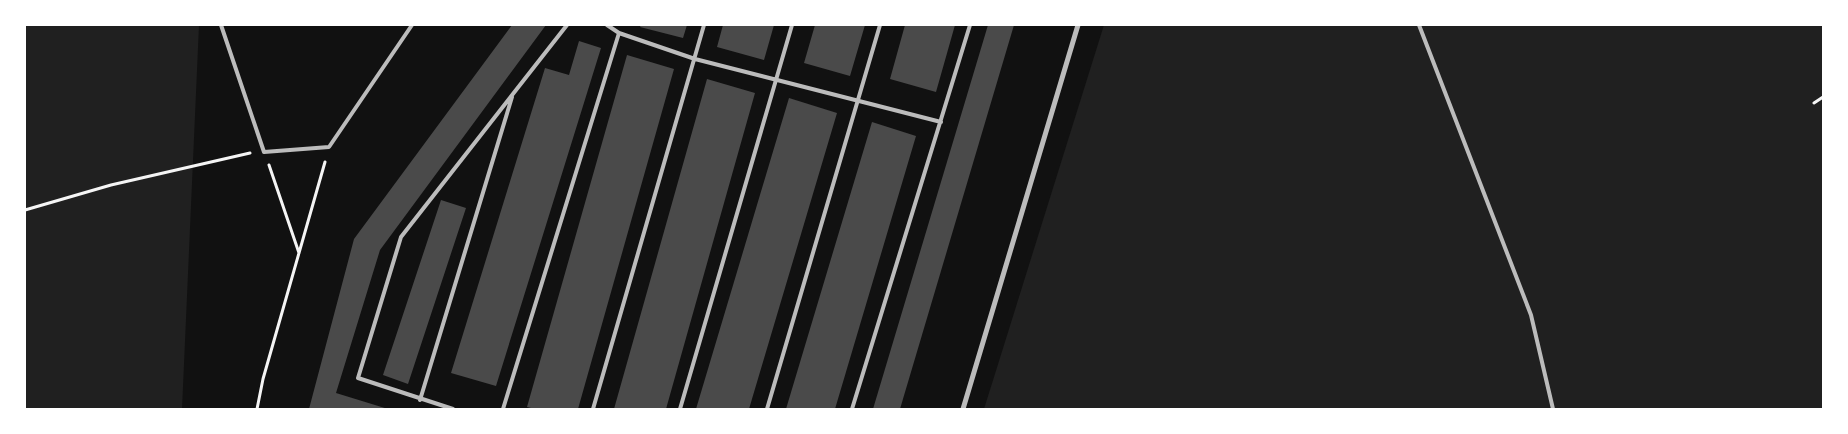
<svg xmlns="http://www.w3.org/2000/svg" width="1848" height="434" viewBox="0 0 1848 434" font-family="'Open Sans',sans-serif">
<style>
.green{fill:#202020}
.building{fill:#4a4a4a}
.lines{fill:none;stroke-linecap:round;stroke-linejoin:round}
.path{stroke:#f5f5f5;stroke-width:3}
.service{stroke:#bcbcbc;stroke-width:4}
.minor{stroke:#bcbcbc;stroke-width:5}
</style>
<rect width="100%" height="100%" fill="#111"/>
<!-- green -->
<path class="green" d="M25,25H199L182,409H25Z
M1104,25H1823V409H984Z"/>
<!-- building -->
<path class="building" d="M512,25H546L380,250L336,393L388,409H309L354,239Z
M641,25H687L683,38L640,27Z
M723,25H774L764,60L717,47Z
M815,25H865L850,76L804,63Z
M905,25H955L936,92L890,79Z
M988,25H1014L900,409H873Z
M579,41L601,48L496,386L451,373L545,68L569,75Z
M627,55L674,69L578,409H535L527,407Z
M707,79L755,93L666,409H614Z
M789,98L837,113L749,409H696Z
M872,122L916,136L835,409H786Z
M441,200L466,208L408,384L383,375Z"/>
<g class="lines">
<!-- path -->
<path class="path" d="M1814,103L1823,97
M269,165L299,253
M25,210L111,185L250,153
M257,409L263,379L325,162"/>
<!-- service -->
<path class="service" d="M221,25L264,152L329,147L412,25
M607,25L619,33L695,59L941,122
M1419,25L1531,315L1553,409
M420,400L512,97
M453,409L358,378L401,237L567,25
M503,409L619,33
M593,409L704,25
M680,409L792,25
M767,409L880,25
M852,409L970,25"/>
<!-- minor -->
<path class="minor" d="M963,409L1078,25"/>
</g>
<!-- border -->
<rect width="1848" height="434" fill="none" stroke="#ffffff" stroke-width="52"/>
</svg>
